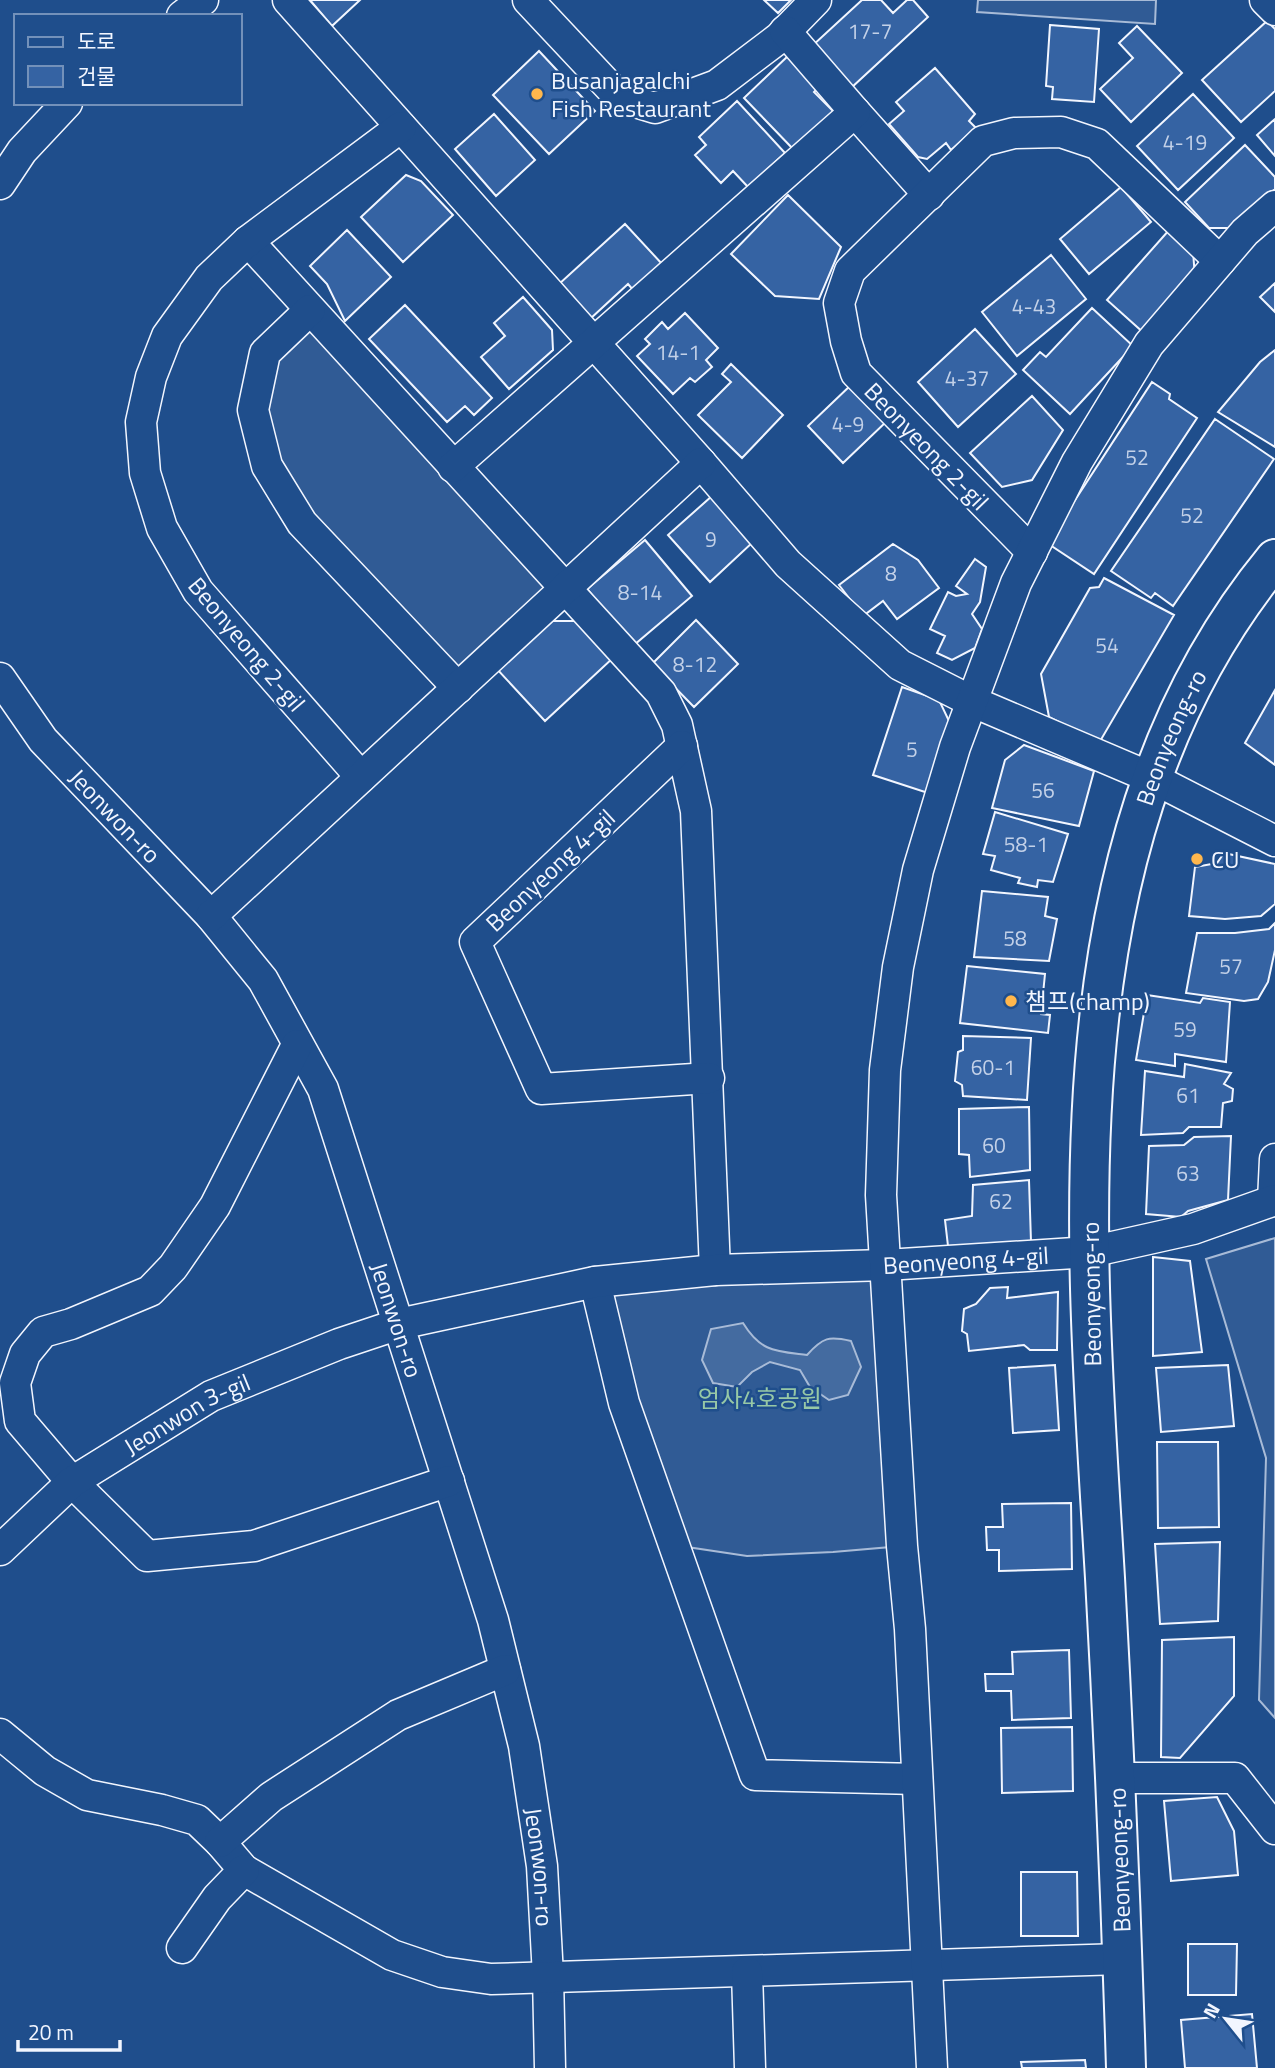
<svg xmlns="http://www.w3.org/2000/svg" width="1275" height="2068" viewBox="0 0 1275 2068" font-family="'Titillium Web','Noto Sans KR',sans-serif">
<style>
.built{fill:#305b95;stroke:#a8bbd7;stroke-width:2}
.water{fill:#446ba0;stroke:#a8bbd7;stroke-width:2}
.building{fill:#3563a3;stroke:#f2f6ff;stroke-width:2}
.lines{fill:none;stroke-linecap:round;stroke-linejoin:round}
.minor-casing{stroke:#f2f6ff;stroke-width:33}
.tertiary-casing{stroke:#f2f6ff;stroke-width:42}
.minor{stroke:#1f4e8c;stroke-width:30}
.tertiary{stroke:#1f4e8c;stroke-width:38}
.poi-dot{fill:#ffb74d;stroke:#1f4e8c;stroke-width:2.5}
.labels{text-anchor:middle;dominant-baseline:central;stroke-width:5;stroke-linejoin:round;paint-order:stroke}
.number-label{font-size:21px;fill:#c3d1e8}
.poi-label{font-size:24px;fill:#f2f6ff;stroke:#1f4e8c;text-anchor:start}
.street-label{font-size:24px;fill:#f2f6ff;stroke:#1f4e8c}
.park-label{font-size:24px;fill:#97c8a6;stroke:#1f4e8c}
</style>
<rect width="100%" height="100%" fill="#1f4e8c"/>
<!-- built -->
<path class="built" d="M978,0H1156L1155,24L977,12Z
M310,310L565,589L458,688L267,466L265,353Z
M1275,1238V1718L1259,1700L1266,1458L1206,1259Z
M882,1265L902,1546L833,1552L747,1556L674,1545L595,1282Z"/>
<!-- water -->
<path class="water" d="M743,1323C761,1352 775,1351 807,1355C823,1337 829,1336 851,1341L861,1367L848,1395L829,1400L810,1387L800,1370L770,1362L752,1372L737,1387L713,1383L702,1360L711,1329Z"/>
<!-- building -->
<path class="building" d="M310,0H360L332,26Z
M764,0H791L778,13Z
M862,0H881L893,13L907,0H913L928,17L851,88L812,46Z
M1267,21L1275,29V91L1241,122L1202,80Z
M1050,25L1099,29L1094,102L1052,99L1053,87L1046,86Z
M1137,26L1182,73L1131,122L1100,89L1133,58L1119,43Z
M539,51L595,111L549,154L493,95Z
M790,54L820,86L814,92L835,113L795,151L744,98Z
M935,68L975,114L969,121L976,128L951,150L946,143L927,159L918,157L889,124L904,111L896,102Z
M1193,94L1234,138L1178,190L1137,146Z
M737,101L785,153L748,187L733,171L721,183L695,155L706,145L699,137Z
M494,114L535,160L496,196L455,149Z
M1275,119V156L1257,135Z
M1245,145L1275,177V189L1232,228H1209L1185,202Z
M406,175L421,181L453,215L403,262L361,217Z
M1121,187L1151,222L1089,274L1060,239Z
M788,195L841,247L819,299L775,296L731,254Z
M625,224L663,265L634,291L628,284L590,319L559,284Z
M1170,229L1193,250L1195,279L1145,334L1107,300Z
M347,230L391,277L345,321L327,284L310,266Z
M1051,255L1086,299L1017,356L982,312Z
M1275,283V312L1260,297Z
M523,297L552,330L553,350L509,389L481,357L505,336L494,323Z
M405,305L492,398L474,415L465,406L447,422L369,339Z
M1092,308L1133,346L1070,414L1023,370L1040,352L1046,357Z
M685,313L718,348L706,360L712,367L695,382L690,378L673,394L637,356L650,344L645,339L662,322L668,329Z
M975,329L1016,374L958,427L918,382Z
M1275,350V447L1218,412L1260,362Z
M731,364L783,415L742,458L698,415L731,382L722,374Z
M1152,382L1170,394L1169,399L1197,418L1094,574L1041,539L1069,496L1075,500Z
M852,384L887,421L843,463L808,426Z
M1032,396L1063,430L1032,480L1002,487L970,453Z
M1215,419L1274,459L1173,606L1155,593L1151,598L1111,571Z
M712,496L753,542L710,582L668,535Z
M645,540L692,596L634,645L587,589Z
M893,544L918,560L939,588L897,619L883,601L863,616L839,585Z
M975,559L986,567L980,602L972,614L982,629L975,648L952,660L937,653L945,636L930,629L948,592L956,596L967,594L956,586Z
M1104,578L1174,615L1099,743L1049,717L1041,674L1090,588L1099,587Z
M696,620L738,664L694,707L652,664Z
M546,621H580L614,657L545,721L496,668Z
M902,687L939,700L950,723L928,793L873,775Z
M1275,690V765L1245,743Z
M1024,745L1094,771L1079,826L992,808L1005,760Z
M995,812L1068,834L1053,882L1038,880L1037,887L1018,883L1020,878L991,870L995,856L983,854Z
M1224,853L1275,864V904L1261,916L1225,919L1189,916L1195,867L1217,863Z
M982,891L1048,897L1045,916L1057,919L1049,961L974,957Z
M1275,923V950L1268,982L1258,999L1244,1001L1186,993L1197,933H1235L1269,929Z
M967,966L1045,974L1041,1014L1050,1015L1048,1033L960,1023Z
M1147,995L1200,1003L1203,998L1230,1002L1226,1062L1175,1054V1066L1136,1060Z
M963,1036L1031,1038L1027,1100L963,1096L962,1085L955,1081L958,1052L963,1050Z
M1185,1064L1231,1073L1224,1084L1233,1089L1232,1101L1223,1103L1221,1127H1189L1183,1133L1141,1135L1145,1071L1184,1077Z
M1029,1107L1030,1170L970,1177L969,1155L959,1154V1109Z
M1231,1136L1228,1200L1188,1211L1181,1217L1146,1214L1149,1146L1184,1145L1194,1137Z
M1029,1180L1031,1242L948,1246L945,1220L972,1216L973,1185Z
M1153,1257L1190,1261L1202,1352L1153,1356Z
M1008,1287L1007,1298L1058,1292L1057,1350H1030L1024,1345L969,1351L967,1334L962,1331L964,1309L976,1304L990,1288Z
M1055,1365L1059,1430L1013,1433L1009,1368Z
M1228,1365L1234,1426L1161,1432L1156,1368Z
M1157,1442H1218L1219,1527L1158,1528Z
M1071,1503L1072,1569L999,1571V1550H987L986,1527H1003L1002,1504Z
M1220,1542L1218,1621L1160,1624L1155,1544Z
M1234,1637V1696L1180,1758L1161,1757L1162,1640Z
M1069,1650L1071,1718L1012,1720L1011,1691H986L985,1674H1013L1012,1652Z
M1072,1727L1073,1791L1002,1793L1001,1728Z
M1217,1797L1234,1831L1238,1875L1171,1881L1164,1801Z
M1021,1872H1077L1078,1936H1021Z
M1188,1944H1237L1236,1995H1188Z
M1252,2014L1257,2068H1185L1181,2020Z
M1085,2060L1086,2068H1022L1021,2062Z"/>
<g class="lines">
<defs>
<g id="minor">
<path d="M288,0L701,463L788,564L900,665L971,701L1152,778L1275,841"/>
<path d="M528,0L619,97L655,108L717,85L779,38L816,0"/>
<path d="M1265,0L1275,10"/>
<path d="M182,16L203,0"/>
<path d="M855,112L929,195"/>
<path d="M0,184L22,151L67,103"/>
<path d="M248,241L661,693L677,725L696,811L715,1270"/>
<path d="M310,310L265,353L253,410L267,466L302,523L458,688"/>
<path d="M453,467L855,112L785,31"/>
<path d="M1032,552L856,373L846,341L839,303L850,271L983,141L1014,133L1061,132L1097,144L1220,261"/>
<path id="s1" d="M0,678L43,740L211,916L263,980L323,1089L493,1620L524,1746L542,1866L548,1976L550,2068"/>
<path d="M682,746L475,942L541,1089L709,1078"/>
<path d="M361,777L198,591L162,528L145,473L141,422L151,377L167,336L209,278L248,241L401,127"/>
<path d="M211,916L701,463"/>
<path d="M297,1045L215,1206L173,1267L150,1291L71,1324L43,1332L25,1354L15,1383L20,1421L72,1482L147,1556L254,1546L449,1481"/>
<path d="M1273,1201L1275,1159"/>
<path d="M595,1282L624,1403L755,1775L917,1779"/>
<path id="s2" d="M0,1550L72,1482L211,1396L339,1344L399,1324L595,1282L715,1270L886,1265L1090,1252L1193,1229L1275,1200"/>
<path d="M0,1734L45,1771L87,1795L162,1810L197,1820L220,1842L244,1870L392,1955L442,1972L491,1979L1122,1959"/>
<path d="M1116,1778H1235L1275,1829"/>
<path d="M220,1842L271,1797L398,1715L505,1670"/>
<path d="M182,1948L217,1898L244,1870"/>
<path d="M747,1972L750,2068"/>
<path d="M932,2068L910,1629L902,1546L881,1195L885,1070L898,967L918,870L955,747L1016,583L1077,462L1149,344L1245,232L1275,206"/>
</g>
<g id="tertiary">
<path id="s3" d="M1126,2068C1121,1904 1114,1741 1105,1578C1085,1241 1045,838 1275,559"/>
</g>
</defs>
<!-- minor casing -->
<use href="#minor" class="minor-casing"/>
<!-- tertiary casing -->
<use href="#tertiary" class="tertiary-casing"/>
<!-- minor -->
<use href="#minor" class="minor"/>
<!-- tertiary -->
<use href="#tertiary" class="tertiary"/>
</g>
<!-- markers -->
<g class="poi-dot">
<circle cx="537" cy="94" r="7"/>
<circle cx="1197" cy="859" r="7"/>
<circle cx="1011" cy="1001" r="7"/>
</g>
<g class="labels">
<!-- number labels -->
<g class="number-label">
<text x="870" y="31">17-7</text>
<text x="1185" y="142">4-19</text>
<text x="1034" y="306">4-43</text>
<text x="678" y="352">14-1</text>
<text x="967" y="378">4-37</text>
<text x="848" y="424">4-9</text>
<text x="1137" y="457">52</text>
<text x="1192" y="515">52</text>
<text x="711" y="539">9</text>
<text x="891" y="573">8</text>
<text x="640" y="592">8-14</text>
<text x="1107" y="645">54</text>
<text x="695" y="664">8-12</text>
<text x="912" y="749">5</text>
<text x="1043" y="790">56</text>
<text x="1026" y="844">58-1</text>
<text x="1015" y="938">58</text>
<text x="1231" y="966">57</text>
<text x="1185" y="1029">59</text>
<text x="993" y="1067">60-1</text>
<text x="1188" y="1095">61</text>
<text x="994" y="1145">60</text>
<text x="1188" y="1173">63</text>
<text x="1001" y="1201">62</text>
</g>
<!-- poi labels -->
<g class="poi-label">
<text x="551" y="80">Busanjagalchi<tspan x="551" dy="28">Fish Restaurant</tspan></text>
<text x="1211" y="859">CU</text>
<text x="1025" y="1001">챔프(champ)</text>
</g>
<!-- street labels -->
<g class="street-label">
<text transform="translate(927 446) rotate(46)">Beonyeong 2-gil</text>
<text transform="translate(247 644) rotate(50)">Beonyeong 2-gil</text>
<text stroke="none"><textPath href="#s3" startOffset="1342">Beonyeong-ro</textPath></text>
<text stroke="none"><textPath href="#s1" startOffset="180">Jeonwon-ro</textPath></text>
<text transform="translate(550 870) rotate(-43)">Beonyeong 4-gil</text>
<text stroke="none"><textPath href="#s2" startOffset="1036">Beonyeong 4-gil</textPath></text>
<text transform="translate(1091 1294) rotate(-91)">Beonyeong-ro</text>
<text stroke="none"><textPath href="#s1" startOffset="768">Jeonwon-ro</textPath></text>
<text stroke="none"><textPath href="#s2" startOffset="233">Jeonwon 3-gil</textPath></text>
<text transform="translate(1119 1860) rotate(-92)">Beonyeong-ro</text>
<text stroke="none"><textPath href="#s1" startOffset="1335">Jeonwon-ro</textPath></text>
</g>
<!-- park labels -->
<g class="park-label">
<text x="760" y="1398">엄사4호공원</text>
</g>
</g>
<!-- legend -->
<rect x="14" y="14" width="228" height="91" fill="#1f4e8c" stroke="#7391ba" stroke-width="2"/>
<rect x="28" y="37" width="35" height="10" fill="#1f4e8c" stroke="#7391ba" stroke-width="2"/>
<text x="77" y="49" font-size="21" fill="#f2f6ff">도로</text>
<rect x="28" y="66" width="35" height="21" fill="#3563a3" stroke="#7391ba" stroke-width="2"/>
<text x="77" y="84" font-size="21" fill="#f2f6ff">건물</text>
<!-- north arrow -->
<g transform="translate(1226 2019) rotate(300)" stroke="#1f4e8c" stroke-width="5" paint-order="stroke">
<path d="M0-5L12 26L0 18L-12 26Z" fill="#f2f6ff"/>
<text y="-10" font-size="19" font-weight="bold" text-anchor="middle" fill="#f2f6ff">N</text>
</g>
<!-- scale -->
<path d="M18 2040v10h102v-10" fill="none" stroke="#f2f6ff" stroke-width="3.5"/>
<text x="28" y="2040" font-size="21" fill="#f2f6ff" stroke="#1f4e8c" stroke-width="5" paint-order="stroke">20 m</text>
</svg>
